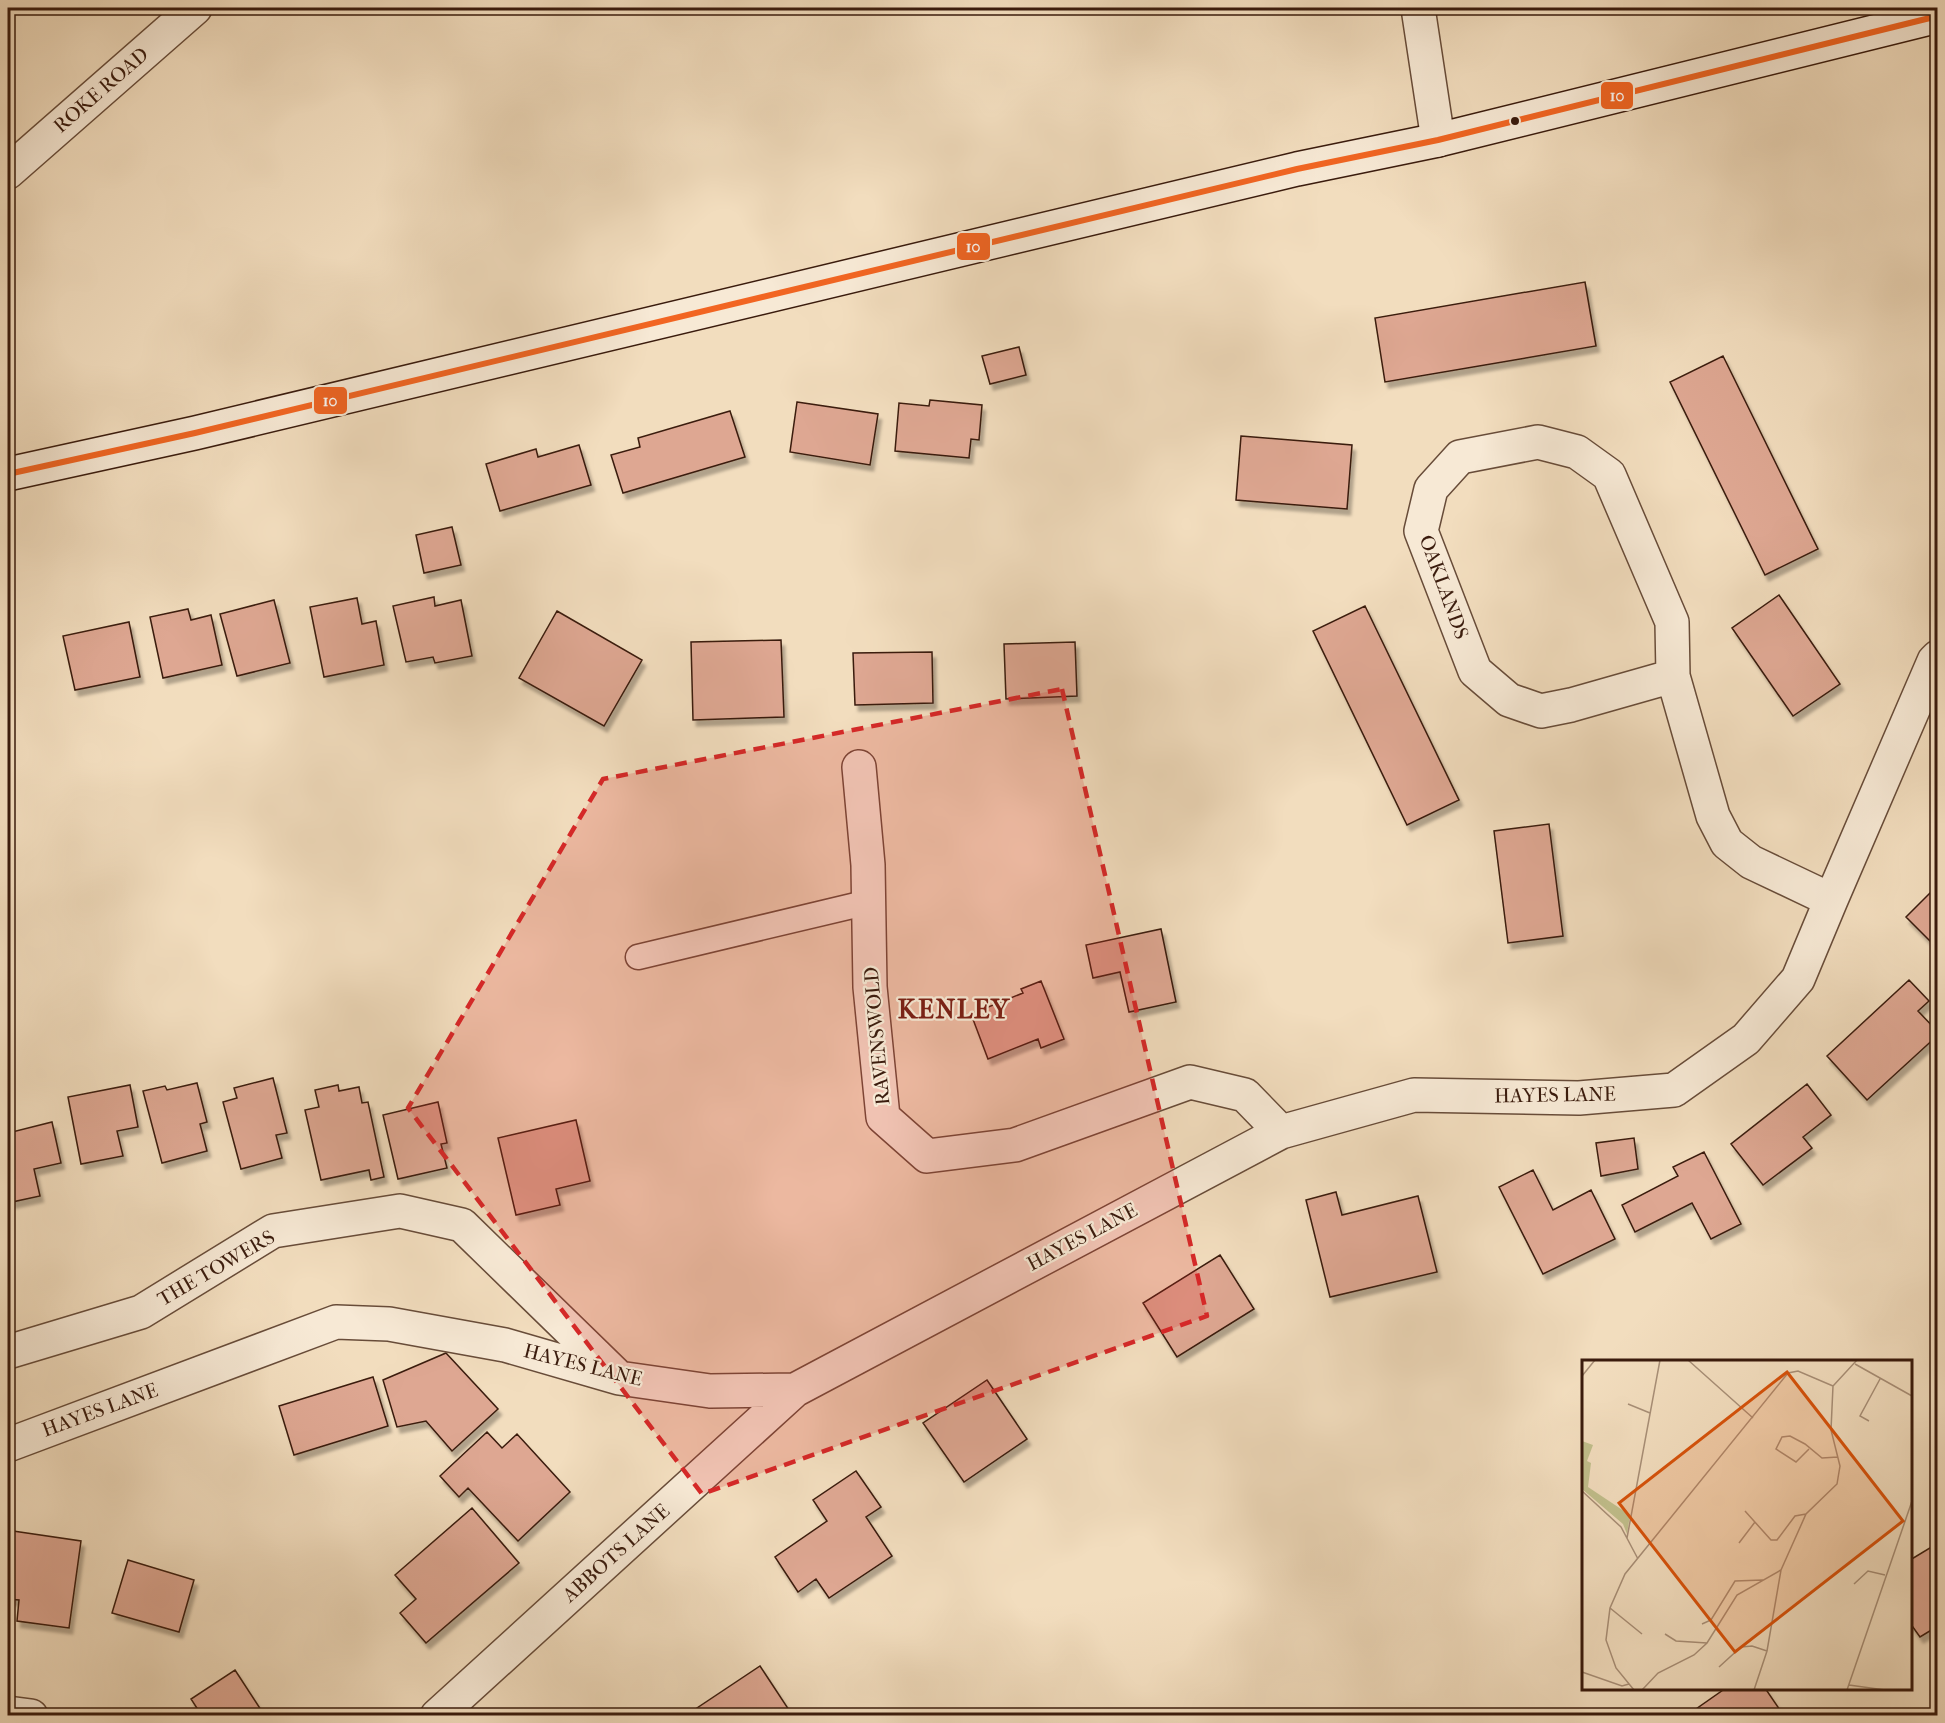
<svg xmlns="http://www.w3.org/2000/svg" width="1945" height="1723" viewBox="0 0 1945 1723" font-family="'IM FELL French Canon',serif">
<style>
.building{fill:#dea792;stroke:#3a1b0d;stroke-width:1.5;filter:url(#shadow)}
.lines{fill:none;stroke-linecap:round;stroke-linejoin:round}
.lane-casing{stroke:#684c39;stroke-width:27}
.street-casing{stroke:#684c39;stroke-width:36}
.secondary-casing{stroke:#3a1b0d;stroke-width:36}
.lane{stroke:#f7e9d5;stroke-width:24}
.street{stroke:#f7e9d5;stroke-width:33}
.secondary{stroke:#f7e9d5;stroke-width:33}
.bus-1-casing{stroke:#f7e9d5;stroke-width:10}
.bus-1{stroke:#f26522;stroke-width:6}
.marked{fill:#d62828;fill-opacity:0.2;stroke:#d62828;stroke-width:4.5;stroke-dasharray:12 8;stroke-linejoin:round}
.bus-dot{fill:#3a1b0d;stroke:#f7e9d5;stroke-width:2}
.labels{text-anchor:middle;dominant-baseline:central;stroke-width:4.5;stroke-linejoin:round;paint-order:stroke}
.street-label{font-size:20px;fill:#3a1b0d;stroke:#f7e9d5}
.district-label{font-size:26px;font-weight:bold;letter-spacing:1.5px;fill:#7a1f14;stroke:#f7e9d5}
.inset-road{fill:none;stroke:#a88f77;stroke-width:1.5}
.view{fill:#d7530c;fill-opacity:0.15;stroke:#d7530c;stroke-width:3}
.inset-edge{fill:none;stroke:#3a1b0d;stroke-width:3}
.line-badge{stroke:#f7e9d5;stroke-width:2}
.badge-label{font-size:16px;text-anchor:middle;font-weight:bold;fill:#fff}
</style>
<defs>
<filter id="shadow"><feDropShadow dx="3.5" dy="6" stdDeviation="1.5" flood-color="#0004"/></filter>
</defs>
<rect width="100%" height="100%" fill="#f2ddbe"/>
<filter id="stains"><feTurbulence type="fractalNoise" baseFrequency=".00333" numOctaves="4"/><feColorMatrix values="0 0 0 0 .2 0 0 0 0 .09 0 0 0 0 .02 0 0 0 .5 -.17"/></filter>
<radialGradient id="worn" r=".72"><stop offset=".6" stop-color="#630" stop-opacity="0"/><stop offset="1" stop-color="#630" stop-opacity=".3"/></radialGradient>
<!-- building -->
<path class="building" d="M1585,282L1596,346L1385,382L1375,318Z
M1019,347L1026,375L990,384L982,356Z
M1723,356L1818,549L1765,575L1670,382Z
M930,400L982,405L979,440L971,439L969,458L895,451L899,403L929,406Z
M797,402L878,414L870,465L790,452Z
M730,411L745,457L623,493L611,455L640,447L638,438Z
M1241,436L1352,445L1347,509L1236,500Z
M579,445L591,485L500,511L486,464L536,449L538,457Z
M452,527L461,565L424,573L416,535Z
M1779,595L1840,684L1793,716L1732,628Z
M434,597L435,606L461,600L472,656L435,663L433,657L406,662L393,606Z
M357,598L362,624L376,621L384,665L324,677L310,607Z
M274,600L290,663L237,676L220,614Z
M1365,606L1459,800L1407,825L1313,631Z
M188,609L191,620L211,615L222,665L163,678L150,617Z
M557,611L642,660L604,726L519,678Z
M129,622L140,677L75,690L63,636Z
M781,640L784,717L693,720L691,642Z
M1075,642L1077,696L1006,699L1004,644Z
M932,652L933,703L855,705L853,653Z
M1549,824L1563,936L1508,943L1494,831Z
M1938,885V941L1934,945L1906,917Z
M1161,929L1176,1002L1129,1012L1120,972L1093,978L1086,945Z
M1909,980L1929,1001L1918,1011L1938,1032V1035L1867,1100L1827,1056Z
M1041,981L1064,1039L1041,1048L1038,1039L988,1059L971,1014L1023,993L1021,989Z
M273,1078L287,1133L276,1135L282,1158L241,1169L223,1102L237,1098L234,1088Z
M197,1083L207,1122L200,1124L207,1151L162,1163L143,1091L165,1086L167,1090Z
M1807,1084L1831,1115L1803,1137L1812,1148L1763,1185L1731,1144Z
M130,1085L138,1127L117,1131L123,1156L81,1164L68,1097Z
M338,1085L339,1091L359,1087L362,1103L368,1102L384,1177L371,1180L369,1170L321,1180L305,1110L319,1107L315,1090Z
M438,1102L447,1143L441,1144L447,1168L398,1179L383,1115Z
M576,1120L590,1181L556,1189L560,1205L516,1215L498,1138Z
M52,1122L61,1163L34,1169L40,1196L12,1202L8,1181V1133Z
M1634,1138L1638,1169L1601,1176L1596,1143Z
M1704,1152L1741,1224L1711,1239L1692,1203L1635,1232L1622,1205L1678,1176L1673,1167Z
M1533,1170L1553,1210L1591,1190L1615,1239L1543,1274L1499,1187Z
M1336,1192L1342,1215L1418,1196L1437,1272L1330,1297L1306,1200Z
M1220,1255L1254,1309L1177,1357L1143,1303Z
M446,1353L498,1409L452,1451L426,1421L397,1427L383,1380Z
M373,1377L388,1426L294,1455L279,1406Z
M987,1380L1027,1439L964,1482L923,1423Z
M487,1432L502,1448L517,1434L570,1492L518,1541L468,1488L459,1497L440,1476Z
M856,1471L881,1507L866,1517L892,1556L829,1598L816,1579L798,1592L775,1557L827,1521L813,1500Z
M472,1508L519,1563L426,1643L400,1613L416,1599L395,1575Z
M13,1531L81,1541L69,1628L17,1621L19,1600L8,1599V1570Z
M1938,1543V1626L1920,1637L1910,1623V1560Z
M128,1560L194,1580L179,1632L112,1613Z
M760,1666L791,1713L787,1716H685Z
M235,1670L265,1716H202L191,1699Z
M1726,1688H1765L1780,1710L1773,1716H1686Z"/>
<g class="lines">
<defs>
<path id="lane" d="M638,957L869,902"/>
<path id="street" d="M1418,8L1438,140
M8,172L195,8
M1673,676L1571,705L1541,711L1509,700L1475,671L1421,531L1431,489L1460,457L1538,442L1577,452L1609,475L1672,622L1673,676L1713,816L1727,843L1751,862L1831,900
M859,767L868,865L870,987L883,1117L927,1156L1015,1145L1190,1082L1245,1095L1281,1132
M8,1352L141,1312L273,1231L400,1211L462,1225L616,1375
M8,1445L336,1322L389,1324L505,1345L619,1378L710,1391L795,1390L1281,1132L1414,1095L1579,1098L1674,1090L1746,1039L1798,979L1831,900L1934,661L1938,657
M8,1713L31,1716
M437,1716L795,1390"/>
<path id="secondary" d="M8,474L195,433L1297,169L1438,140L1938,16"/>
</defs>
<!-- lane casing -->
<use href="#lane" class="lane-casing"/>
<!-- street casing -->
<use href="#street" class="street-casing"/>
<!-- secondary casing -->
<use href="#secondary" class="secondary-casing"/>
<!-- lane -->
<use href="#lane" class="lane"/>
<!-- street -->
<use href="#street" class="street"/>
<!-- secondary -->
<use href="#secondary" class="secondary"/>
<defs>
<path id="bus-1" d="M8,474L195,433L1297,169L1438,140L1938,16"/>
</defs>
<!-- bus-1 casing -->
<use href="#bus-1" class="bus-1-casing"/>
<!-- bus-1 -->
<use href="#bus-1" class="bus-1"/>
</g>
<!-- marked area -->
<path class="marked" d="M1062,689L1207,1316L702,1494L408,1108L603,779Z"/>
<!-- markers -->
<circle class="bus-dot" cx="1515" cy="121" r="5"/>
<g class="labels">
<!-- street labels -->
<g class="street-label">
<text transform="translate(101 90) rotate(-41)">ROKE ROAD</text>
<text transform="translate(1444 587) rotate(70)">OAKLANDS</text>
<text transform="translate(877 1036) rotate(-95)">RAVENSWOLD</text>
<text transform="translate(1555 1095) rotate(-1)">HAYES LANE</text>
<text transform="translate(1082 1237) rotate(-28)">HAYES LANE</text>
<text transform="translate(216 1268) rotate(-30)">THE TOWERS</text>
<text transform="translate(583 1365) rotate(14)">HAYES LANE</text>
<text transform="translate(100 1410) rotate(-20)">HAYES LANE</text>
<text transform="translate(616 1553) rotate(-42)">ABBOTS LANE</text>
</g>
<!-- district labels -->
<g class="district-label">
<text x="954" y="1009">KENLEY</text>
</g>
</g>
<!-- overview -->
<g transform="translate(1582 1360)">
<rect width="330" height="330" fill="#f2ddbe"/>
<path d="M0,81L11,85L5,101L9,103L6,127L48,155L45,174L41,164L0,129Z" fill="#c1bf8c"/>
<path class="inset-road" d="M106,0L171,58M273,4L330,36M0,16L13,0M46,44L68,53M287,61L278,56L298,19M227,89L214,102L194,89L200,77L208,76L223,84L240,98L256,97M0,131L39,167L56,199M163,151L189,180H195L213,156L224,154M45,178L78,0M157,183L173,162M272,224L286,211L303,215M28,248L60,274M120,264L129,260L153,221L181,220M83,274L94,281L125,283M137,307L159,287L170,286L185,291M0,312L40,326L47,324M267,325L303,330M52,330L34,308L24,280L28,248L43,214L206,13L216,11L251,26M60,330L76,313L112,295L125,283L155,235L199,210L224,154L255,124L258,106L249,70L251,26L275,0M172,330L185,291L199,210M265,330L330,141M310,330H329"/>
<path class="view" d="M205,12L321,161L153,292L37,143Z"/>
<rect width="330" height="330" class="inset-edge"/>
</g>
<g class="line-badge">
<rect x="1600" y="81" width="34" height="29" rx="6" fill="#f26522"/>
<rect x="956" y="232" width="35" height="29" rx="6" fill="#f26522"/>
<rect x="313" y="386" width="35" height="29" rx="6" fill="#f26522"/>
</g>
<g class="badge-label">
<text x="1617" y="101">10</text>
<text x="973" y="252">10</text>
<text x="330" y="406">10</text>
</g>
<!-- margin -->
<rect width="1945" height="1723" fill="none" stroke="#f2ddbe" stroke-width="30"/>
<rect x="9" y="9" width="1927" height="1705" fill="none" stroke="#3a1b0d" stroke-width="3"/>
<rect x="15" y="15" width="1915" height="1693" fill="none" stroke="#3a1b0d" stroke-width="1.5"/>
<rect width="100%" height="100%" filter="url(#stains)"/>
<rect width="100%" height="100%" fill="url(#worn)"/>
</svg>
